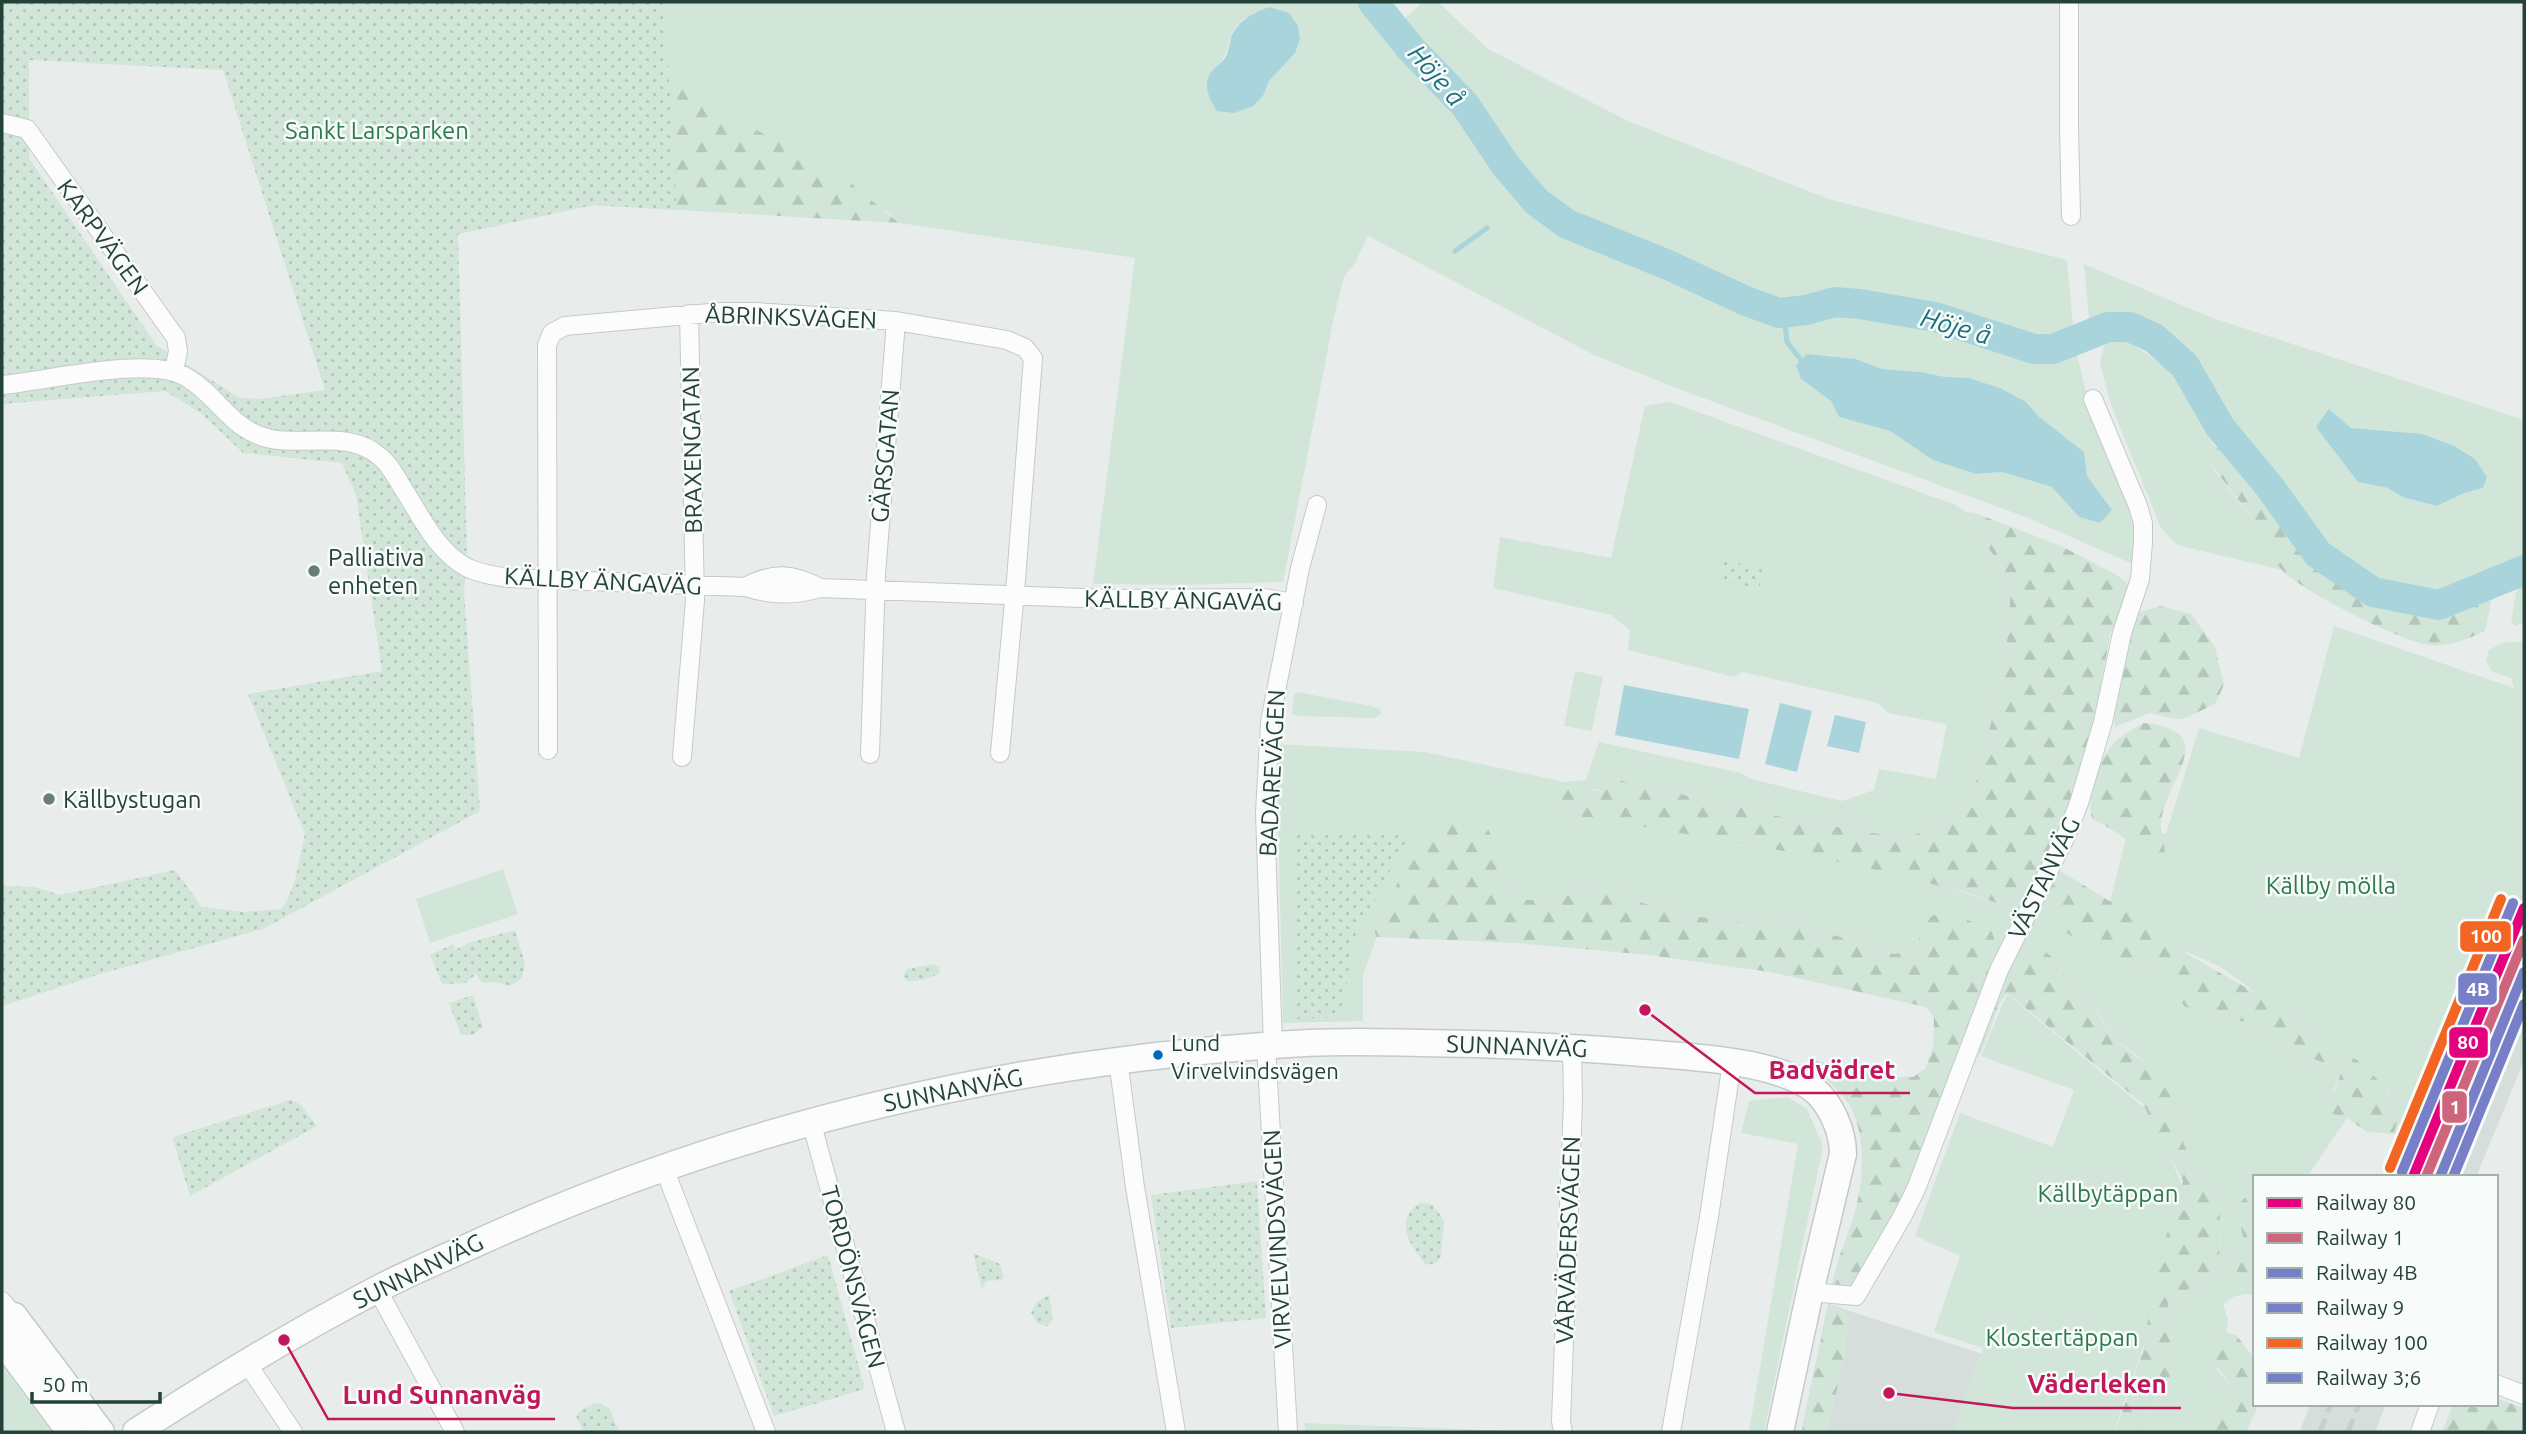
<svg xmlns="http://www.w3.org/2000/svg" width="2526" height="1434" viewBox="0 0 2526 1434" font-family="Ubuntu,sans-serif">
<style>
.built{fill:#d6dedb}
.green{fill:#d1e6d8;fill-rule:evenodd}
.forest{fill:url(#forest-firs)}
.park{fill:url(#park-dots);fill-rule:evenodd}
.water{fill:#a9d4db}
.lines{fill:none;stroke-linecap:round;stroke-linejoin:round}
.stream{stroke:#a9d4db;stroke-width:5}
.river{stroke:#a9d4db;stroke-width:30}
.street-casing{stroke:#c5cac8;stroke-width:20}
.secondary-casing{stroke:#c3cbc8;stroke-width:29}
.street{stroke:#fcfcfc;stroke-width:18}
.secondary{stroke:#fcfcfc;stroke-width:26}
.rail{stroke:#c9cdcc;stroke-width:5;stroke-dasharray:14 7;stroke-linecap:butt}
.rail-1-casing{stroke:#f7fbf9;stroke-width:16}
.rail-2-casing{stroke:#f7fbf9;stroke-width:16}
.rail-3-casing{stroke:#f7fbf9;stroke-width:16}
.rail-4-casing{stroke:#f7fbf9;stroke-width:16}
.rail-5-casing{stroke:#f7fbf9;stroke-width:16}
.rail-6-casing{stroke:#f7fbf9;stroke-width:16}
.rail-1{stroke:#e5007d;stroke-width:10}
.rail-2{stroke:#cf657c;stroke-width:10}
.rail-3{stroke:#767fc8;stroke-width:10}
.rail-4{stroke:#767fc8;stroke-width:10}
.rail-5{stroke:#f26522;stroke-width:10}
.rail-6{stroke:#767fc8;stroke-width:10}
.poi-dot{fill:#697e78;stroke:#f7fbf9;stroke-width:2.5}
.bus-dot{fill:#0065bd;stroke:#f7fbf9;stroke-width:2.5}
.labels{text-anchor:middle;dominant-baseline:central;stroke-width:5;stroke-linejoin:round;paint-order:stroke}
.bus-label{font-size:22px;fill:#24423a;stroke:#f7fbf9;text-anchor:start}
.park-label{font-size:24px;fill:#2d7a4b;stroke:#f7fbf9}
.street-label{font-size:24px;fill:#24423a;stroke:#f7fbf9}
.poi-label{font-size:24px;fill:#24423a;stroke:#f7fbf9;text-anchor:start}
.water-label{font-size:26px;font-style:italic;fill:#1c6f80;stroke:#f7fbf9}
.leader{fill:none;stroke:#c2185b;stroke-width:2.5}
.callout-dot{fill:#c2185b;stroke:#f7fbf9;stroke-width:2.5}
.callout-label{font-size:26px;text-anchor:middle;font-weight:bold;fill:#c2185b;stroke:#f7fbf9;stroke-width:5;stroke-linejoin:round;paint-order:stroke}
.line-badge{stroke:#f7fbf9;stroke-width:2.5}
.badge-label{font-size:19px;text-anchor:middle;font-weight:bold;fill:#fff}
</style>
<defs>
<pattern id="forest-firs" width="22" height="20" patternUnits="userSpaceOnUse" patternTransform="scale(1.75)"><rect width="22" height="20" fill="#d1e6d8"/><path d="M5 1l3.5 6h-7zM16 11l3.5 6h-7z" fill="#b3c6ba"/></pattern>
<pattern id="park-dots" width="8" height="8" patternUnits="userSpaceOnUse" patternTransform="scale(1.75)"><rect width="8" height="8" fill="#d1e6d8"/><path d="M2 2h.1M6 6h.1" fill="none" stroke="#b3c6ba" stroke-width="1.8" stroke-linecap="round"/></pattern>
</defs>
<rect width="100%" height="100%" fill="#e8edeb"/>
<!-- built -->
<path class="built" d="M2524,886V1061L2476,1177H2405Z
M1828,1304L1983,1354L1954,1432H1801Z
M2311,1404H2386L2375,1432H2299Z"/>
<!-- green -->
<path class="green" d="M581,2H1364L1369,13L1400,23L1423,2H1438L1488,49L1630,122L1832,200L2067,260L2075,347L2088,400L2139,518L2135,565L2028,518L1684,391L1594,355L1368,236L1355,263L1344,277L1334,317L1283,582L1181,585L1093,584L1135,258L899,223L888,212L405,29ZM1257,12L1295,53L1269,81L1263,96L1212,71C1234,53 1225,36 1241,21C1245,18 1252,15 1257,12ZM1807,354L1856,359L1882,369L1921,372L1945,377L1969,378L2000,388L2026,402L2038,416L2084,452L2087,476L2112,510L2100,523L2079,517L2052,487L2002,472L1976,474L1934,460L1890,431L1839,417L1831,401L1801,379Z
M2084,264L2210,317L2524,420V556L2470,585L2420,595L2395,590L2366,578L2343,560L2315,531L2239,434L2224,411L2201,368L2177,341L2151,324L2128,315L2089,320ZM2329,410L2351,428L2483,488L2464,493L2437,506L2402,497L2388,488L2358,482L2346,465Z
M2128,341L2168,369L2184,387L2213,445L2203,451L2215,472L2254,520L2282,570L2177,545L2161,528L2111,405L2100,363L2105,342Z
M1670,402L1956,505L1966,512L1969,520L1998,562L2011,587L2008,635L1997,700L1973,793L1940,827L1903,838L1795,820L1609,778L1605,792L1593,789L1566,814C1715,837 1868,858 2011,908L2059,870L2120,959L2170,966L2209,1017L2247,1022L2302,1056L2343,1068L2333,1091L2347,1118L2307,1177H2255V1197L2244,1198L2237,1207L2243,1237L2236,1277L2246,1294L2235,1296L2223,1304L2228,1320L2226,1332L2219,1336L2217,1369L2231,1387L2226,1405L2215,1422L2191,1432H2138C2148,1415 2162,1396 2169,1378C2175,1358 2167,1326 2168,1304L2219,1267L2220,1210L2218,1192L2197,1174L2184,1144L2171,1092L2137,1055L2114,1039L2098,1012L2076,994L2054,959L2015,963L2006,968L1918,946L1911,951L1894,954L1805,926L1778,927L1678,914L1633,900L1607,889L1536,900L1510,899L1502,889L1497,866L1440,821L1428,824L1374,930L1377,937L1363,975V1021L1283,1023L1276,744L1425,752L1564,782L1586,780L1599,742L1741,773L1751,779L1842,801L1874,790L1879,769L1936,779L1947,724L1888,713L1878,703L1743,672L1734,677L1628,650L1630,630L1611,615L1493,588L1500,537L1611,558L1645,406Z
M2524,582V622L2515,626L2511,622L2516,591Z
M2334,626L2514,688L2511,678L2491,671L2486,660L2489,650L2502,643L2524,641V886L2418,1145L2394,1134L2398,1117L2386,1088L2219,966L2106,917L2130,822L2166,834L2199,728L2299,758Z
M1575,671L1603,677L1592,731L1564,726Z
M1297,692L1371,706L1380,709L1382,713L1375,718L1297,716L1292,714L1294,695Z
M503,869L518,914L430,943L416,899Z
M2007,994L2153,1115L2187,1198L2147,1336L2114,1432H1952L1983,1348L1934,1332L1960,1256L1915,1236L1960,1113L2053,1147L2074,1090L1981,1056Z
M1788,1097L1807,1109L1823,1146L1764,1432H1749L1798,1144L1741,1133L1749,1101Z
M2,1365L51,1432H2Z
M1304,1423L1515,1431V1432H1306Z"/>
<!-- forest -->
<path class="forest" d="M262,12L642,67L847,180L899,223L594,205L458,234L446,257Z
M2213,445C2289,490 2303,597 2405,613C2422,615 2447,613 2463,607C2473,603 2481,596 2492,597L2485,631C2467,639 2450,647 2429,645C2402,642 2301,591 2282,570C2270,556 2264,535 2253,519C2237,496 2217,475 2202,451Z
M1966,512L1975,513L2059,545L2117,575L2130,586L2110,635L2087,760L2069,816L2024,906L2011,908L1968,893L1864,867L1763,847L1566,814L1558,806V793L1567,785L1604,792L1609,778L1795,820L1903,838L1940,827L1973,793L1997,700L2008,635L2011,587L1998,562L1969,520Z
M2160,606L2191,614L2215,647L2224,685L2215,704L2183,719L2171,718L2149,713L2115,727C2110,694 2126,645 2137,613Z
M2144,723C2225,731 2162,784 2161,824C2161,833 2164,843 2165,852L2150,861C2133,843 2115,830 2092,819C2089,804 2091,795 2095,781C2105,748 2113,739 2144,723Z
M1440,821L1486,826C1501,848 1492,878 1510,899L1536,900L1608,889L1633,900L1678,914L1778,927L1805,926L1894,954L1911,951L1918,946C1919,940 1920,931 1923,925C1933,901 1978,923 1992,932L1999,956L1908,1195L1856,1286L1838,1290L1832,1285C1836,1261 1846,1241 1853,1218C1864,1183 1867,1138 1850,1106C1841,1091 1824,1078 1813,1066L1812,1060L1889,1077H1913L1926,1068L1933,1046L1934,1017L1926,1007L1770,972L1649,955L1516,943L1377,937L1374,930L1421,836L1428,823Z
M2059,870L2124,910L2189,955L2264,998L2314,1036L2357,1060L2385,1087L2398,1117L2394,1134L2367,1132L2347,1118L2326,1112L2343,1068L2302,1056L2247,1022L2208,1017L2184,1006L2168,977L2169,966L2120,959L2091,948L2065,932L2053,913L2050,885Z
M2030,948L2042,949L2054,959L2076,994L2097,1012L2114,1039L2159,1074L2171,1091L2184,1144L2197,1174L2218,1192L2220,1210L2219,1267L2168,1304C2167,1326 2175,1358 2169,1378C2162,1396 2148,1415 2138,1432H2115L2144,1348L2153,1280L2183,1181L2143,1104L2007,993L2000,1003L1981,1053L1976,1056L1974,1054L2006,968L2015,963L2018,955Z
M2255,1197V1295L2246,1294L2236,1277L2243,1237L2237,1207L2244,1198Z
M1834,1305L1842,1308L1848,1315L1846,1350L1827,1432H1802L1828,1307Z
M2226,1332L2236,1335L2255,1359V1404H2259L2246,1432H2191L2215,1422L2226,1405L2231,1387C2221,1368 2196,1350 2226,1332Z
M2496,1398L2524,1408V1432H2442L2453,1404H2496Z"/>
<!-- park -->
<path class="park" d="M2,2H664L677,210L593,205L458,234L467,555L464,592L480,811L263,929L100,974L2,1006L3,886L35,887L60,895L175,870L202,907L243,912L281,909L288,899L295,880L305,834L248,694L382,671L356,495L342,463L243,453L202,414L165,391L2,404ZM29,60L223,70L325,390L260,399L240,398L156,345L29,158Z
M1723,560L1764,569L1759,590L1718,580Z
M1411,832L1352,942L1343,1017L1293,1019L1294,834Z
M515,930L525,964L522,978L510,986L496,982L482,983L476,974L466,983L442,984L430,955L453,944L455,950L471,942Z
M934,964L940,967L939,974C929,978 917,982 907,981L903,976L907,969Z
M473,995L483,1027L473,1035H461L449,1003Z
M290,1100L300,1104L317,1126L190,1196L173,1139L176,1136Z
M1257,1181L1266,1318L1171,1328L1151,1195Z
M1420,1203L1432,1204L1444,1220L1441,1257L1436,1263L1426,1265C1411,1247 1392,1220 1420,1203Z
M973,1253L1000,1264L1004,1277L1001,1280L987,1281L982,1289Z
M828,1255L865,1389L774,1416L729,1291Z
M1049,1294L1053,1319L1047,1326L1037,1324L1031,1312L1037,1302Z
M600,1403L610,1409L619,1432H583L576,1416C581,1408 591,1404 600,1403Z"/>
<!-- water -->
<path class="water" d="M1269,7L1289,13L1298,26L1300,39L1295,53L1269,81L1263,96L1253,106L1234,113L1217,111C1209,98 1201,84 1213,70C1218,64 1224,62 1227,54C1229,49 1230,43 1231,38C1237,21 1253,13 1269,7Z
M1807,354L1856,359L1882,369L1921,372L1945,377L1969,378L2000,388L2026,402L2038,416L2084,452L2087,476L2112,510L2100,523L2079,517L2052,487L2002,472L1976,474L1933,460L1890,431L1839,417L1831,401L1801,379L1796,365Z
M2329,409L2351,428L2422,434L2454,446L2475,459L2487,477L2483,488L2464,493L2437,506L2402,497L2388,488L2358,482L2316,427Z
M1624,685L1749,709L1739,759L1615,735Z
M1780,703L1812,711L1797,772L1765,764Z
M1835,715L1866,722L1859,753L1827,746Z"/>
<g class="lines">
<!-- stream -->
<path class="stream" d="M1455,251L1487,228
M1784,312L1787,342L1801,360"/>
<!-- river -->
<path class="river" d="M1373,2L1411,49L1465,105L1506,166L1537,202L1567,224L1668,265L1746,301L1779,313L1806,310L1835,302L1860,304L1935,317L2034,349H2053L2108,327H2130L2154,338L2185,366L2220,427L2269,486L2318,554L2373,592L2439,605L2524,570"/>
<defs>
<path id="street" d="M2069,2V127L2071,216
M2,123L27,129L176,338L178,351L174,371
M2,385C47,381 149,355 186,377C219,396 231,431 271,439C306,446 349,430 379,456C390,464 397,479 404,490C421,517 438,553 468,568C481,574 495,576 509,578L745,587C771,595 793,596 820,588L1108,599L1263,598L1294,603
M745,587C773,572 792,573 820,588
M548,750L547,345L552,333L565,326L721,312H755L896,321L1007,340L1025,348L1033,358L1016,580L1000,753
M870,754L876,575L896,321
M682,757L695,600L689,314
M1273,1045L1265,813L1270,722L1300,568L1317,505
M1266,1046L1288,1432
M1118,1060L1135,1187L1176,1432
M811,1121L896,1432
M664,1168L766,1432
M377,1289L455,1432
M1810,1292L1856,1296L1902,1217L1916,1189L1999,970L2066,836L2079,803L2103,722L2122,633L2140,579L2143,542V523L2138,506L2093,399
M2,1301L14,1316
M246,1362L293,1432
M2496,1384L2524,1395
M1563,1432L1561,1421L1573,1101L1572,1047
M1671,1432L1709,1217L1732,1062
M2420,1432L2430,1404"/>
<path id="secondary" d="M2,1326L14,1316L101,1432
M2,1340L70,1432
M136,1432C214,1381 292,1334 374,1291C404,1275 435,1262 466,1248C721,1130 995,1064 1275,1045C1324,1041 1373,1042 1422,1043C1496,1044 1570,1047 1643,1053C1690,1057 1775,1060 1813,1089C1831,1103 1843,1132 1843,1154L1810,1292L1780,1432"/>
</defs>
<!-- street casing -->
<use href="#street" class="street-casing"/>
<!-- secondary casing -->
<use href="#secondary" class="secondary-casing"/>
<!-- street -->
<use href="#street" class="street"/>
<!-- secondary -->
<use href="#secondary" class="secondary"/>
<!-- rail -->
<path class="rail" d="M2425,1177L2524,939
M2451,1177L2524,996
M2320,1432L2331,1404
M2348,1432L2359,1404"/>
<defs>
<path id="rail-1" d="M2413,1177L2524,908"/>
<path id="rail-2" d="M2426,1177L2524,940"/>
<path id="rail-3" d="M2402,1172L2513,903"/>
<path id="rail-4" d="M2440,1177L2524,972"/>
<path id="rail-5" d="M2390,1168L2501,899"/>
<path id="rail-6" d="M2453,1177L2524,1004"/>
</defs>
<!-- rail-1 casing -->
<use href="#rail-1" class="rail-1-casing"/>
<!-- rail-2 casing -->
<use href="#rail-2" class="rail-2-casing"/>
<!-- rail-3 casing -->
<use href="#rail-3" class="rail-3-casing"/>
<!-- rail-4 casing -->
<use href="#rail-4" class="rail-4-casing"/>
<!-- rail-5 casing -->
<use href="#rail-5" class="rail-5-casing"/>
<!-- rail-6 casing -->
<use href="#rail-6" class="rail-6-casing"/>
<!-- rail-1 -->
<use href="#rail-1" class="rail-1"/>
<!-- rail-2 -->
<use href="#rail-2" class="rail-2"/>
<!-- rail-3 -->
<use href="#rail-3" class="rail-3"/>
<!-- rail-4 -->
<use href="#rail-4" class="rail-4"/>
<!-- rail-5 -->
<use href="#rail-5" class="rail-5"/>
<!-- rail-6 -->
<use href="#rail-6" class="rail-6"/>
</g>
<!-- markers -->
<g class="poi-dot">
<circle cx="314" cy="571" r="7"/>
<circle cx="49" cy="799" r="7"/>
</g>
<circle class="bus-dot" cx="1158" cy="1055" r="6"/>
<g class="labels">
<!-- bus labels -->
<g class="bus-label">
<text x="1171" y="1042">Lund<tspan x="1171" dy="28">Virvelvindsvägen</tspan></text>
</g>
<!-- park labels -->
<g class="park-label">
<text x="377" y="130">Sankt Larsparken</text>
<text x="2331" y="885">Källby mölla</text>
<text x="2108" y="1193">Källbytäppan</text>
<text x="2062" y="1337">Klostertäppan</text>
</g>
<!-- street labels -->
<g class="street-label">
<text transform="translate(103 237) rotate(54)">KARPVÄGEN</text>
<text transform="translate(791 317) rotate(2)">ÅBRINKSVÄGEN</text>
<text transform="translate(692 450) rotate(-91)">BRAXENGATAN</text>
<text transform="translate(885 456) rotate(-85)">GÄRSGATAN</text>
<text transform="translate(603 581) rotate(3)">KÄLLBY ÄNGAVÄG</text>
<text transform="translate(1183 600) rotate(1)">KÄLLBY ÄNGAVÄG</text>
<text transform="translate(1272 773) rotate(-87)">BADAREVÄGEN</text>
<text transform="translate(2044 878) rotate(-64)">VÄSTANVÄG</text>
<text transform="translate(1517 1046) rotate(2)">SUNNANVÄG</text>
<text transform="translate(953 1090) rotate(-11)">SUNNANVÄG</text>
<text transform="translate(1277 1239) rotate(-93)">VIRVELVINDSVÄGEN</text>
<text transform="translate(1568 1240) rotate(-88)">VÅRVÄDERSVÄGEN</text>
<text transform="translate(418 1271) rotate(-26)">SUNNANVÄG</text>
<text transform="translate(853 1277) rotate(75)">TORDÖNSVÄGEN</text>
</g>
<!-- poi labels -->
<g class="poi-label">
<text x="328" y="557">Palliativa<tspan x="328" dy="28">enheten</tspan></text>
<text x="63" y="799">Källbystugan</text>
</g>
<!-- water labels -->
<g class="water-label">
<text transform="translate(1437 75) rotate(49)">Höje å</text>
<text transform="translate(1956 326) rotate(16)">Höje å</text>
</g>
</g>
<!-- callouts -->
<path class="leader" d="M1645 1010L1755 1093H1910M1889 1393L2013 1408H2181M284 1340L328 1419H555"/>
<g class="callout-dot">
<circle cx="1645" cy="1010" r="7"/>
<circle cx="1889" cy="1393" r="7"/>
<circle cx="284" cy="1340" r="7"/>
</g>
<g class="callout-label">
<text x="1832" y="1079">Badvädret</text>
<text x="2097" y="1393">Väderleken</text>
<text x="442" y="1404">Lund Sunnanväg</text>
</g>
<g class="line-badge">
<rect x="2459" y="920" width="53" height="33" rx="7" fill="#f26522"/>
<rect x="2457" y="972" width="41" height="34" rx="7" fill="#767fc8"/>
<rect x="2448" y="1026" width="41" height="33" rx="7" fill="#e5007d"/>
<rect x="2441" y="1090" width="27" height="34" rx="7" fill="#cf657c"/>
</g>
<g class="badge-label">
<text x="2486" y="943">100</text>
<text x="2478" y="996">4B</text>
<text x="2468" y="1049">80</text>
<text x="2455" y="1114">1</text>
</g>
<!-- border -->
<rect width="2526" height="1434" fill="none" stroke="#24423a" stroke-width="7"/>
<!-- legend -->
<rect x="2253" y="1175" width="245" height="231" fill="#f7fbf9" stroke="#a3b1ad" stroke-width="2"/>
<rect x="2267" y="1198" width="35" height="10" fill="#e5007d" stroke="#a3b1ad" stroke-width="2"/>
<text x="2316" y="1210" font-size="21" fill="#24423a">Railway 80</text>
<rect x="2267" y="1233" width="35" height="10" fill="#cf657c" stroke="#a3b1ad" stroke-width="2"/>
<text x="2316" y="1245" font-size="21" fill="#24423a">Railway 1</text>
<rect x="2267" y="1268" width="35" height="10" fill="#767fc8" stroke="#a3b1ad" stroke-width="2"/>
<text x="2316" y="1280" font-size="21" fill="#24423a">Railway 4B</text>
<rect x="2267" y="1303" width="35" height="10" fill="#767fc8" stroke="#a3b1ad" stroke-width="2"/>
<text x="2316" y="1315" font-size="21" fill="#24423a">Railway 9</text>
<rect x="2267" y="1338" width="35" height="10" fill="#f26522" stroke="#a3b1ad" stroke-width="2"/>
<text x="2316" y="1350" font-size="21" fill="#24423a">Railway 100</text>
<rect x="2267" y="1373" width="35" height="10" fill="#767fc8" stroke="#a3b1ad" stroke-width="2"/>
<text x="2316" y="1385" font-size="21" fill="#24423a">Railway 3;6</text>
<!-- scale -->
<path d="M32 1392v10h128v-10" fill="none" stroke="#24423a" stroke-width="3.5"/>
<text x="42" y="1392" font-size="21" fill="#24423a" stroke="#f7fbf9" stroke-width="5" paint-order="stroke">50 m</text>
</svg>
